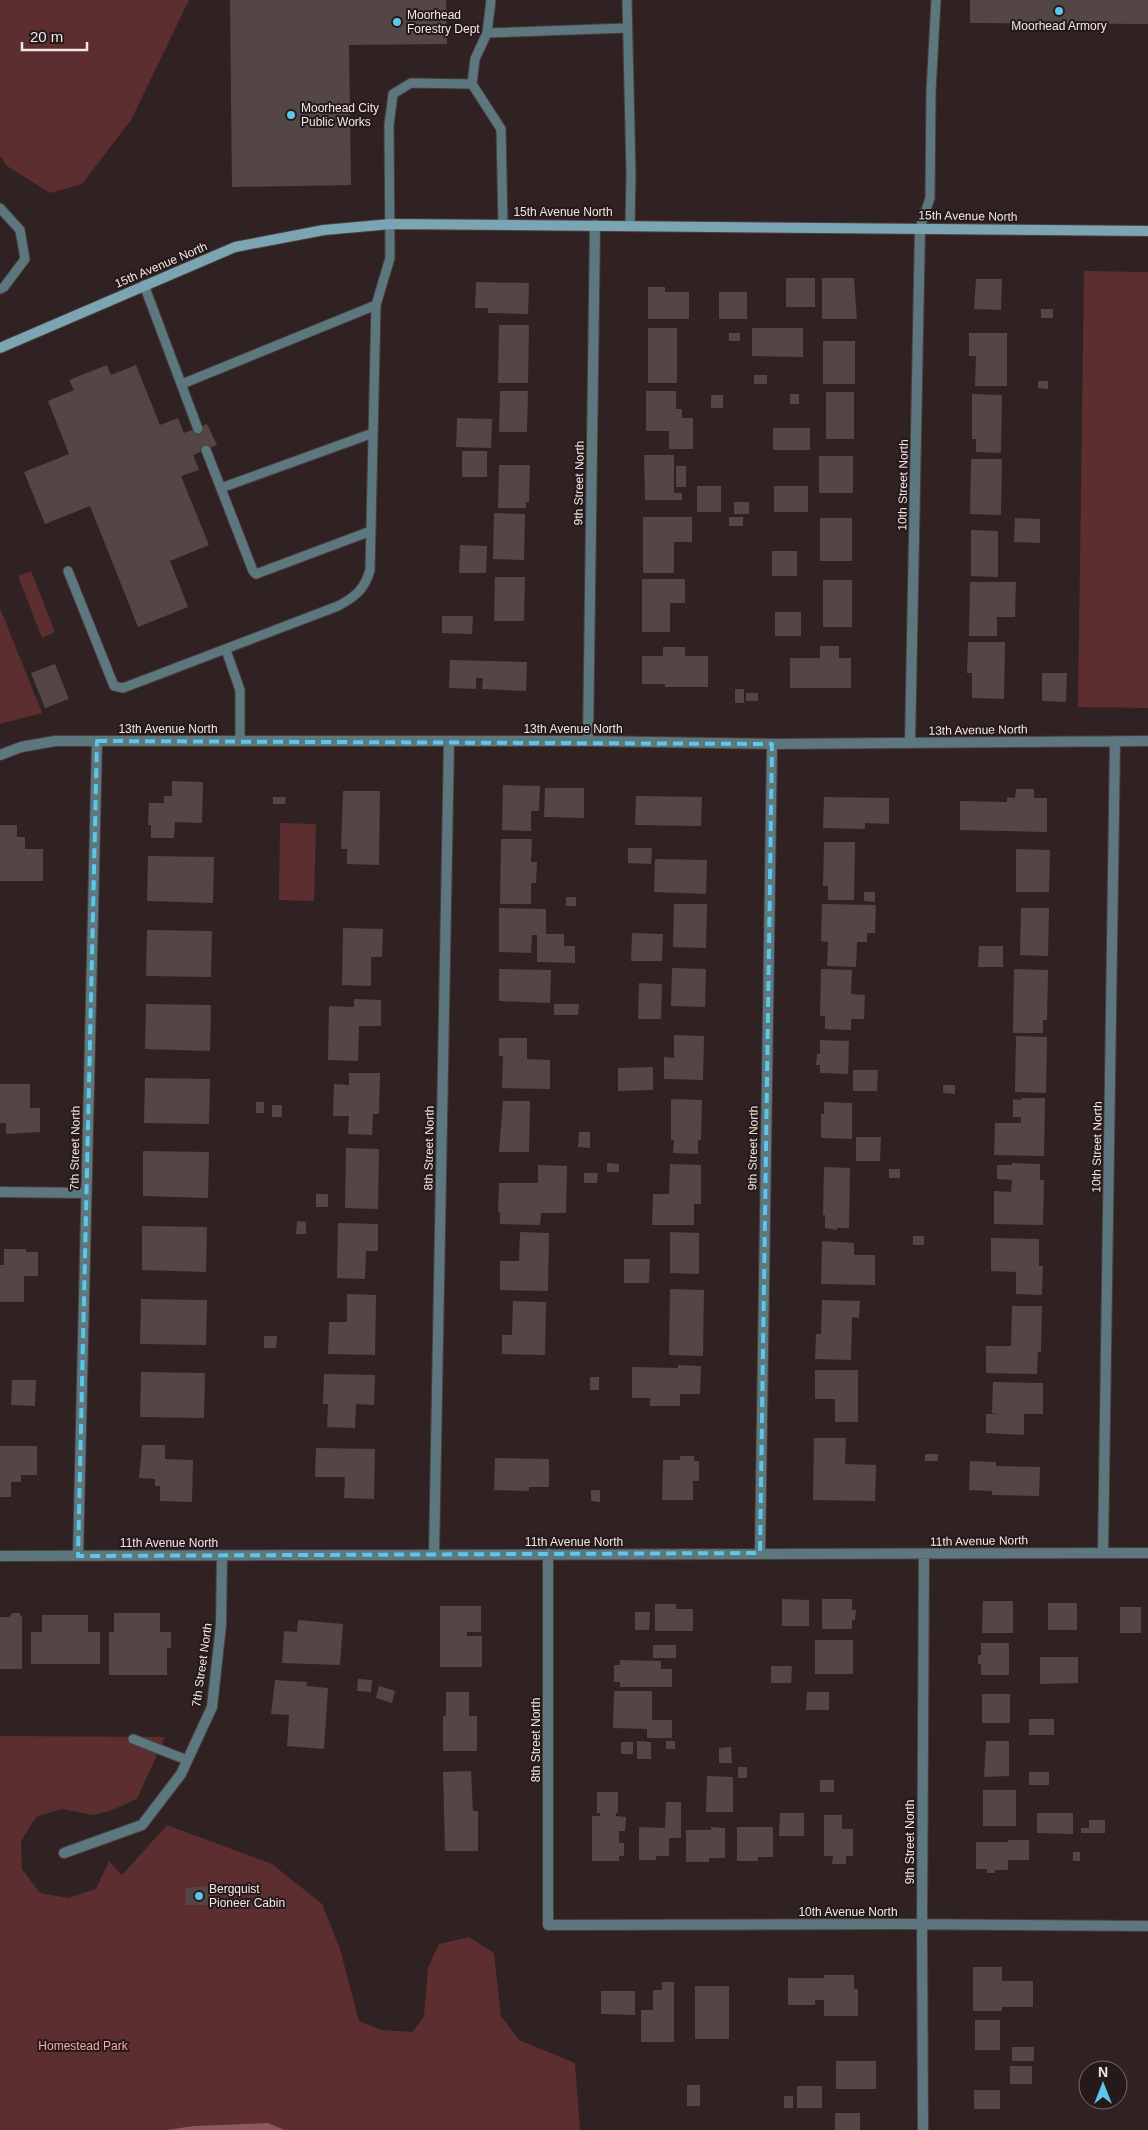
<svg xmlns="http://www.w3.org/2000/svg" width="1148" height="2130" viewBox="0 0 1148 2130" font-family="Helvetica,sans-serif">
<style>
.green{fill:#5c2e30}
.water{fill:#8f585a}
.building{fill:#554646}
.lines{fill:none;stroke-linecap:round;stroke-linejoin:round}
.service-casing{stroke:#4b3e3e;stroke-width:11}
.minor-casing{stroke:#4b3e3e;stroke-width:12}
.secondary-casing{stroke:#4b3e3e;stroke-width:12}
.service{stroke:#5d777f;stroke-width:9}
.minor{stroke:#5d777f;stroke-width:10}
.secondary{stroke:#7ba5b3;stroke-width:10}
.marked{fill:none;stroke:#5cc7e8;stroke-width:4;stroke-dasharray:10 6;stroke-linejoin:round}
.poi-dot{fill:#5cc7e8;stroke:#261919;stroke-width:2}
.labels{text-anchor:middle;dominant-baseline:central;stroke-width:4;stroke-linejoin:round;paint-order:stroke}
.poi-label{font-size:12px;fill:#f2e8e8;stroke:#261919;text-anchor:start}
.street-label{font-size:12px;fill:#f2e8e8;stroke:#261919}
.park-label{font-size:12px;fill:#fda6a9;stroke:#261919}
</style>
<rect width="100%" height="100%" fill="#302222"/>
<!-- green -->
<path class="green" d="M0,0H189L131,120L82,184L50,193L7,166L0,156Z
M1084,271L1148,272V708L1078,707Z
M31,571L55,632L42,638L18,576Z
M0,608L42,713L0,724Z
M280,823L316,824L314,901L279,900Z
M0,1736L165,1737L137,1799L112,1810L94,1815L61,1809L36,1817L21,1841L22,1869L40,1893L68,1898L96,1889L109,1861L122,1875L167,1825L272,1864L322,1904L340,1949L359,2021L381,2030L413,2032L424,2016L428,1968L439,1944L469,1937L494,1953L501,2016L519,2040L575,2063L580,2130H285L268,2123L193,2126L166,2130H0Z"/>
<!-- water -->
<path class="water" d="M268,2123L285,2130H166L193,2126Z"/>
<!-- building -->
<path class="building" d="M230,0H446L447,44L349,45L351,185L232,187Z
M970,0H1148V24L970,23Z
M786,278H815V307H786Z
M822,278H854L857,319H822Z
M976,279H1002L1001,310L974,309Z
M476,282L529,283L528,314L488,313V308H475Z
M648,287H665V292H689V319H648Z
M719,292H747V319H719Z
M1041,309H1053V318H1041Z
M499,325H529L528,383H498Z
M648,328H677V383H648Z
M752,328H803V357L752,356Z
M729,333H740V341H729Z
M969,333H1007V386H975L976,356H969Z
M823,341H855V384H823Z
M107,365L111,375L136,365L160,425L178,418L184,433L207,424L217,445L193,455L199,470L181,476L209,545L170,561L188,607L138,627L90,506L45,524L24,472L69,454L48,401L74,390L69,380Z
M754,375H767V384H754Z
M1038,381H1048V389L1038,388Z
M500,391H528L527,432H499Z
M646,391H676V409H682V418H693V449H669V431H646Z
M826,392H854V439H826Z
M790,394H799V404H790Z
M972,394L1002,395L1001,453L976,452V439H972Z
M711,395H723V408H711Z
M457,418L492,419L491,448L456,447Z
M773,428H810V450H773Z
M462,451H487V477H462Z
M644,455H674V493H682V500H645Z
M819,456H853V493H819Z
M971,459H1002L1001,515L970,514Z
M499,465H530L529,502H526V508H498Z
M676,466H686V487H676Z
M697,486H721V512H697Z
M774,486H808V512H774Z
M734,502H749V514H734Z
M494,513L525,514L524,560L493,559Z
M643,517H692V542H674V573H643Z
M729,517H743V526H729Z
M820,518H852V561H820Z
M1015,518L1040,519V543L1014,542Z
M971,530L998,531V577L971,576Z
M460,545L487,546L486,573H459Z
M772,551H797V576H772Z
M495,577H525L524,621H494Z
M642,579H685V603H670V632H642Z
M823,580H852V627H823Z
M970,582H1016L1015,617H997V636H969Z
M775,612H801V636H775Z
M442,616H473L472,634L442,633Z
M968,642H1005L1004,699L972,698V673H967Z
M820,646H839V658H851V688H790V658H820Z
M663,647H685V656H708V687H665V684H642V656H663Z
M450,660L527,662L526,691L482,689L483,678H476V689L449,688Z
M55,664L69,699L45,708L31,673Z
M1042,673H1067L1066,702L1042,701Z
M735,689H744V703H735Z
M746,693H758V701H746Z
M172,781L203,782L202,823L175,822L174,838H151V825H148L149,803H164V796H172Z
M503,785L540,786L539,811H531V831L502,830Z
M545,788H584V818L544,817Z
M1016,789H1034V798H1047V832L960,830V801L1007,802V797L1015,798Z
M343,791H380L379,865L347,864V849H341Z
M636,796L702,797L701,826L635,825Z
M273,797H286L285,804H273Z
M824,797L889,798V824L865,823V829L823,828Z
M0,825H17V837H25V849H43V881H0Z
M501,839H532L531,862H537L536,883H531V904H500Z
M824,842H855L854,900H828V886H823Z
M628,848H652L651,864L628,863Z
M1016,849L1050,850L1049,892H1016Z
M148,856L214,857L213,903L147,901Z
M655,859L707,860L706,894L654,892Z
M864,892H875V902L864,901Z
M566,897H576V906H566Z
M674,904H707L706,948L673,947Z
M822,904L876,905L875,933H867V942H857L856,967L827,966L828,942L821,941Z
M499,908L546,909V934H564V946H575V963L537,962V935H532L531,953L499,952Z
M1021,908H1049L1048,956L1020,955Z
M343,928L383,929L382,957H371V986L342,985Z
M147,930L212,931L211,977L146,976Z
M632,933L663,934L662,961H631Z
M979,946H1003V967H978Z
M672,968L706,969L705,1007L671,1006Z
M499,969L551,970L550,1003L499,1001Z
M821,969L852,970L851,994L865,995L864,1019H851V1030L825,1029V1016H820Z
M1014,969L1048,970L1047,1020H1043V1033H1013Z
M639,983L662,984L661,1019H638Z
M354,999L381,1000V1026H359L358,1061L328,1060L329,1006L354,1007Z
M146,1004L211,1005L210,1051L145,1049Z
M554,1004H579L578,1015H554Z
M674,1035L704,1036L703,1080L664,1079V1057L674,1058Z
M1016,1036L1047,1037L1046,1093L1015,1092Z
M499,1038H527V1059L550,1060V1089L502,1088L503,1056H499Z
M820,1040L849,1041L848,1074L820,1073V1065H816L817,1054H820Z
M653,1067V1090L618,1091V1068Z
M853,1070H878L877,1091H853Z
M349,1073H380L379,1114H373L372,1135L348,1134L349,1116H333L334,1084L349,1085Z
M145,1078L210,1079L209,1124L144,1123Z
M0,1084H30V1108H40V1132L6,1134V1123H0Z
M943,1085H955V1094L943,1093Z
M1021,1098H1045L1044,1156L994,1155L995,1123H1021V1117H1013V1099L1021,1100Z
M671,1099L702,1100L701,1140H698V1154L673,1153L674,1140H671Z
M503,1101H530L529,1152H499Z
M256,1102H264V1113H256Z
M824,1102L852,1103V1139L821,1138V1114H824Z
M272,1105H282V1117H272Z
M579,1132H590V1148L578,1147Z
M856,1137H881L880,1161H856Z
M346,1148L379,1149L378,1209L345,1208Z
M143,1151L209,1152L208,1198L143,1196Z
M607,1163L619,1164V1172H607Z
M1012,1163L1040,1164V1180H1044L1043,1225L994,1224V1191L1011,1192L1012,1180L997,1179V1165H1012Z
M670,1164L701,1165V1204H694V1225H652L653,1194H669Z
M538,1165L567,1166L566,1213H541L540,1225L500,1224V1212H498L499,1183H538Z
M824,1167L850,1168L849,1228H837V1230L825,1228V1215H823Z
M889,1169H900V1178H889Z
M584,1173H598L597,1183H584Z
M316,1194H328V1207H316Z
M297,1221L306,1222V1234H296Z
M338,1223L378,1224V1251H366L365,1279L337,1278Z
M142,1226L207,1227L206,1272L142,1270Z
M520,1232L549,1233L548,1291L500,1290V1261H519Z
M670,1232L699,1233V1274L670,1273Z
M913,1236H924V1245H913Z
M991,1238L1039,1239V1266H1043L1042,1295L1016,1294V1272L991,1271Z
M822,1241L854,1243V1255H875V1285L821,1284Z
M4,1249H26V1252H38V1276H24V1302H0V1265H4Z
M624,1259H650L649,1283H624Z
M670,1289L704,1290L703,1356L669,1355Z
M347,1294L376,1295L375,1355L328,1354L329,1322H347Z
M141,1299L207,1300L206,1345L140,1344Z
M822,1300L860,1301L859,1318L852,1317L851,1360L815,1359L816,1334H821Z
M513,1301L546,1302L545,1355L502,1354V1335H512Z
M1012,1306H1042L1041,1352H1038L1037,1374L986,1373V1346H1011Z
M264,1336H277L276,1348H264Z
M678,1365L701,1366L700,1394H680V1406H650V1398H632V1367L678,1368Z
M815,1370H858V1422H835V1399H815Z
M141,1372L205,1373L204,1418L140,1417Z
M324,1374L375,1375L374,1405L356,1404L355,1428L327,1427L328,1404H323Z
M590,1377H599V1390H590Z
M12,1380H36L35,1406L11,1405Z
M993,1382L1043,1383V1414H1024V1435L986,1433V1414H998L992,1413Z
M814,1438H846L845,1464L876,1465L875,1501L813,1500Z
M142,1445H165V1459L193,1460L192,1502L160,1501V1486H155V1479L139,1478Z
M0,1446H37V1475H21V1482H11V1497H0Z
M316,1448L375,1449L374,1499L344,1498L345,1477H315Z
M925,1454H938V1461H925Z
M680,1456H694V1461H699V1481H693V1500H662L663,1460H680Z
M495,1458L549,1459V1487H529V1491L494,1490Z
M970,1461L996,1462V1466L1040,1467L1039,1496L992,1495V1491L969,1490Z
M591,1490H600V1502L591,1501Z
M782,1599L809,1600V1626H782Z
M822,1599H852V1610H856L855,1620H852V1629H822Z
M983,1601H1013V1633H982Z
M1048,1603H1077V1630H1048Z
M655,1604H676V1609H693V1631H655Z
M440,1606H481V1632H467V1636H482V1667H440Z
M1120,1607H1141V1633H1120Z
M635,1612H650L649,1630H635Z
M13,1613H19L22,1617V1669H0V1617H9Z
M114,1613H160V1632H171V1648H167V1675H109V1632H114Z
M42,1615H88V1632H100V1664H31V1632H42Z
M298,1620L343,1624L340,1665L282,1663L284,1631L297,1632Z
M815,1640H853V1674H815Z
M981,1643H1009V1675H981V1664H978V1655H981Z
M653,1645H676V1658H653Z
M1040,1657H1078V1683L1040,1684Z
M620,1660L661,1661V1669H672V1687H620V1682H614V1665H620Z
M771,1666H792L791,1683H771Z
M358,1679L372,1680L371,1692L357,1691Z
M275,1680L307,1682L306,1686L328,1688L324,1749L287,1746L289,1715L271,1714Z
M379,1686L395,1691L392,1703L376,1698Z
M614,1691H652V1720H672V1738H647V1729L613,1728Z
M446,1692H469V1716H477V1751H443V1716H446Z
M807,1692H829V1710H806Z
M982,1694H1010V1723H982Z
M1029,1719H1054V1735H1029Z
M637,1741L651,1742V1759H637Z
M666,1741H675V1749H666Z
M986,1741H1009V1776L984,1777Z
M621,1742H633V1754H621Z
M731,1747L732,1763H719V1748Z
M738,1767H747V1778H738Z
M471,1771L473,1811H478V1851H445L443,1772Z
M1029,1772H1049V1785H1029Z
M707,1776L733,1777V1812H706Z
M820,1780H834V1792H820Z
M983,1790H1016V1826H983Z
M597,1792H618V1813H616V1816L626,1817L625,1831H619V1843H624V1856H619V1861H592V1816H600V1813H597Z
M666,1802H681V1838H669V1856H656V1860H639V1827L665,1828Z
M780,1813H804V1836H779Z
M1037,1813H1073V1834L1037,1833Z
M824,1815H842V1829H853V1856H846V1864H832L833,1856H824Z
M1089,1820H1105V1833H1081V1828H1089Z
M711,1827L725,1828V1858H709V1862H686V1830H711Z
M737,1827H773V1857H758V1861H737Z
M1008,1840H1029V1860H1008V1870H995V1873H987V1869H976V1842H1008Z
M1073,1852H1080V1861H1073Z
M213,1886L214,1905H186L185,1888Z
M973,1967H1002V1981H1033V2007H1002V2011H973Z
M824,1975H854V1989H858V2016H824V2000H815V2005H788V1978H824Z
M662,1982H674V2042H641V2010H653V1990H662Z
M695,1986H729V2039H695Z
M601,1991H635V2015L601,2014Z
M975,2020H1000V2050H975Z
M1012,2047H1034V2061H1012Z
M836,2061H876V2089H836Z
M1010,2066H1032V2084H1010Z
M687,2085H700V2106H687Z
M797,2086H822V2108H797Z
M974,2090H1000V2109H974Z
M784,2096H793V2108H784Z
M835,2113H860V2130H835Z"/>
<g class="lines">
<defs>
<path id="service" d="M627,0L631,174L630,225
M487,33L491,0
M472,84L501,129L503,225
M0,208L20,230L25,259L4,287L0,289
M920,228L930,198L931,91L936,0
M144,285L198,429
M182,384L376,305
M206,450L253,571L256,574L371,531
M221,488L373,433
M68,571L114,686L123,688L338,606C355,597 365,589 370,570L376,305L390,258L389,125L393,94L411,83L472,84L475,59L487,33L627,28
M226,650L240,690V741
M133,1739L187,1760"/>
<path id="minor" d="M588,741L595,225
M910,743L920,228
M0,755L21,747L55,741H588L772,744L1148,741
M0,1192L86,1193
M760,1553L772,744
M1103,1553L1115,741
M548,1554V1925L897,1924L1148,1926
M434,1555L449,741
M0,1556L1148,1553
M78,1556L97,741
M64,1853L142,1825L181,1774L212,1707L221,1625L222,1556
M923,2130L922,1924L924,1554"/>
<path id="secondary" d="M0,348L235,247L324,230L391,224L1148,231"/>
</defs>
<!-- service casing -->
<use href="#service" class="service-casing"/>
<!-- minor casing -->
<use href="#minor" class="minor-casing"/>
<!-- secondary casing -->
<use href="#secondary" class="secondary-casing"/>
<!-- service -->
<use href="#service" class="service"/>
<!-- minor -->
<use href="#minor" class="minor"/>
<!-- secondary -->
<use href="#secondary" class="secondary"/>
</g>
<!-- marked area -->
<path class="marked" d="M97,741L772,744L760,1553L78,1556Z"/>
<!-- markers -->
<g class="poi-dot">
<circle cx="1059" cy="11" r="5"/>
<circle cx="397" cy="22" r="5"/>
<circle cx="291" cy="115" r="5"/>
<circle cx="199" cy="1896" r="5"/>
</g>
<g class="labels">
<!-- poi labels -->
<g class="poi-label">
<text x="407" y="15">Moorhead<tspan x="407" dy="14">Forestry Dept</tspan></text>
<text x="1059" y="26" text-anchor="middle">Moorhead Armory</text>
<text x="301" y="108">Moorhead City<tspan x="301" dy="14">Public Works</tspan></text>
<text x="209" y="1889">Bergquist<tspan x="209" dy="14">Pioneer Cabin</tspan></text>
</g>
<!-- street labels -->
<g class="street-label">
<text x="563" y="212">15th Avenue North</text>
<text transform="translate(968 216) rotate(1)">15th Avenue North</text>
<text transform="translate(161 265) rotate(-23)">15th Avenue North</text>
<text transform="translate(579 483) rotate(-89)">9th Street North</text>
<text transform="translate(903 485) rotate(-89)">10th Street North</text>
<text x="168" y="729">13th Avenue North</text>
<text x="573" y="729">13th Avenue North</text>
<text transform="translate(978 730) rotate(-1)">13th Avenue North</text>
<text transform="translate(1097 1147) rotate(-89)">10th Street North</text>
<text transform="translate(75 1148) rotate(-89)">7th Street North</text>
<text transform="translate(429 1148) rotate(-89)">8th Street North</text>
<text transform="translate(753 1148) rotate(-89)">9th Street North</text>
<text transform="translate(979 1541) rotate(-1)">11th Avenue North</text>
<text x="574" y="1542">11th Avenue North</text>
<text x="169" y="1543">11th Avenue North</text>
<text transform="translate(202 1665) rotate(-82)">7th Street North</text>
<text transform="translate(536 1740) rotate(-90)">8th Street North</text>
<text transform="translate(910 1842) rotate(-90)">9th Street North</text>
<text x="848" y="1912">10th Avenue North</text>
</g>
<!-- park labels -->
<g class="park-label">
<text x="83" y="2046">Homestead Park</text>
</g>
</g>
<!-- north arrow -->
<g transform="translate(1103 2085)"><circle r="24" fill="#261919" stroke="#786c6c"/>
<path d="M0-4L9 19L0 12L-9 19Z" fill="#5cc7e8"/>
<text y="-8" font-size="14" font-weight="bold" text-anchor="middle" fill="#f2e8e8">N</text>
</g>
<!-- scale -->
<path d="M22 42v8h65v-8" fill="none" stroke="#f2e8e8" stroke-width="2.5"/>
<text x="30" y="42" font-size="15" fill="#f2e8e8" stroke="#261919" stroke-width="4" paint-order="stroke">20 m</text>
</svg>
